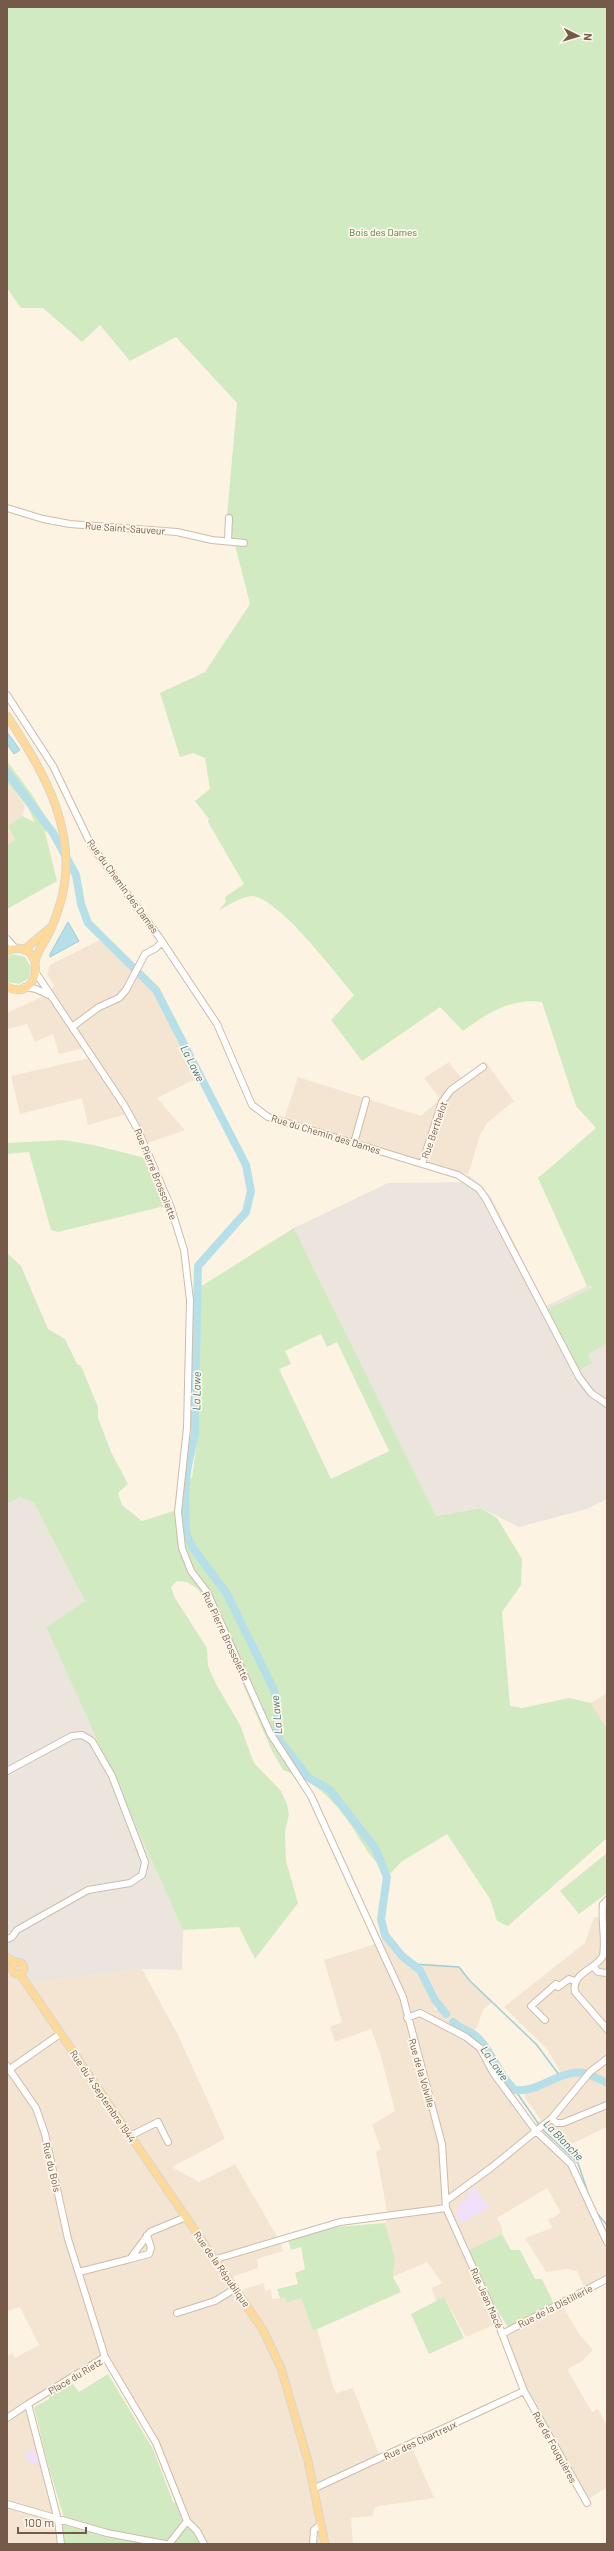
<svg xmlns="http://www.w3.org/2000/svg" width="614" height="2551" viewBox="0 0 614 2551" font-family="Barlow,sans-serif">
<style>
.residential{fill:#f4e5d2}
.industrial{fill:#ece5de}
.education{fill:#f0e0f9}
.green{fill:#d1eac2;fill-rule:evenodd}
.water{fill:#b7dfe7;stroke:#9dced9}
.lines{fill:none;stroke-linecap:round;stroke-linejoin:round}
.stream{stroke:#9dced9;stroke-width:1.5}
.river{stroke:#b7dfe7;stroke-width:8}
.minor-casing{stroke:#cebbaa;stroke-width:8}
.major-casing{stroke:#dbd4d0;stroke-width:9}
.minor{stroke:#fff;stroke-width:6}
.major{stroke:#fdda9a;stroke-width:7}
.labels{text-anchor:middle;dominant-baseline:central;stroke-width:3.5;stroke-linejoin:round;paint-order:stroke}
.park-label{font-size:10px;fill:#507b41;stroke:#fff7ea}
.street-label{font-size:10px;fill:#755a49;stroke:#fff7ea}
.water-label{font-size:11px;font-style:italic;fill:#3f7683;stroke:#fff7ea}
</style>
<rect width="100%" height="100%" fill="#fdf3e3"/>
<!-- residential -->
<path class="residential" d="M7,782L25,806L22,816L8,826L15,840L7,845Z
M99,940L128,964L153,991L197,1078L157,1098L185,1130L148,1143L133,1112L88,1125L82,1098L20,1114L11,1076L90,1058L84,1048L59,1054L53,1034L35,1042L27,1024L7,1029V1013L50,993L54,985L47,974L50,965Z
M485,1061L514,1101L487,1123L480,1135L468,1175L284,1119L298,1077L421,1116L440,1099L424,1078L449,1062L461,1078Z
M607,1693V1729L591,1703Z
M607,1900V2080L594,2075L591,2077L607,2086V2127L563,2148L549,2131L545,2129L542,2131L571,2164L607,2239V2279L586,2291L577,2271L567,2269L546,2272L525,2238L552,2228L548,2220L561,2213L547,2188L497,2218L502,2227V2234L466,2252L498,2323L466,2337L444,2297L436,2301L432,2288L442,2283L427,2262L393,2277L395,2257L385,2223L388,2217L376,2152L381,2149L372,2125L395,2111L380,2053L371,2029L335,2042L330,2027L342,2022L324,1960L372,1945L384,1936L390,1948L422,1976L435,2010H445L422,1965L430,1964L459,1967L470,1981L493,2001L483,2010L477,2027L474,2030L470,2029L466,2037L475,2044L531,2126L541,2120L525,2098V2094L563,2079L583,2075L587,2072L561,2073L547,2049L504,2007L585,1943L594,1917H603Z
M7,1953L24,1968L29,1983L142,1969L178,2035L225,2139L172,2167L199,2182L235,2164L281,2243L283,2251L257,2259L258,2268L232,2277L241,2290L264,2283L265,2291L271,2289L272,2299L285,2297L286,2303L301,2298L313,2330L317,2329L334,2389L337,2393L353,2388L379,2454L409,2441L434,2498L379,2506L374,2509L373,2516L351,2518L353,2544H204L187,2521L156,2443L104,2357L28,2405L61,2544H7V2356L12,2353L15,2358L39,2345L20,2307L7,2311Z
M561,2303L579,2334L593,2350L581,2362L567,2369L592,2412L598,2409L607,2426V2487L586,2501L528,2398L504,2337L508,2331Z"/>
<!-- industrial -->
<path class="industrial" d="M468,1175L482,1186L492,1199L546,1306L587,1286L594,1287L607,1310V1499L587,1509L519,1527L481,1508L436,1516L294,1228L388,1183L465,1182Z
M27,1491L85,1601L46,1627L183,1930L182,1970L142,1969L29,1983L24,1968L7,1953V1501Z"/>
<!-- education -->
<path class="education" d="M475,2187L489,2208L462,2223L455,2214L459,2212L458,2205L469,2197L467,2192Z
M36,2450L39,2462L30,2464L25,2453Z"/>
<!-- green -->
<path class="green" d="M7,7H607V1344L588,1354L592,1363L579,1370L548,1309L594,1287L587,1286L538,1178L596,1128L576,1106L542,1002C511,998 487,1013 463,1031L440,1007L362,1061L331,1020L354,995C336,974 278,897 252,896C242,896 228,906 219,910L226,902L225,897L244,884L208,822L209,819L195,801L210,789L205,758L193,753L180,757L160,693L205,672L250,604L235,545L225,539L237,403L176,337L130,361L100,325L82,342L43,308H21L7,288Z
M7,761L33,796L51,826L45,832L57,881L7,909V845L15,840L8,826L22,816L35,822L28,808L7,782Z
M13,954L25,957L31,967L29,978L19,984L7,982V957Z
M63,1140L94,1145L145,1158L165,1206L58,1232L51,1230L29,1152L7,1154V1143Z
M294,1228L436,1516L481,1508L497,1518L522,1559L521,1585L502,1612L510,1706L522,1708L569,1698L591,1703L607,1729V1838L508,1926L497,1921L490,1899L447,1834L401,1862L391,1873C371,1863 362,1841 350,1824C339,1807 323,1791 307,1780L303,1788L293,1774L283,1770L272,1751L214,1617L198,1589L187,1582L177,1581L171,1587L175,1598L207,1648L208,1666L216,1684L240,1725L254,1763L281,1791L287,1804L289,1815L285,1831L286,1861L298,1903L255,1959L239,1927L183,1930L46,1627L85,1601L33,1502L21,1497L7,1503V1253L21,1266L48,1329L65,1339L77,1364L81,1366L98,1407V1418L111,1452L128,1484L118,1493L122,1505L142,1521L177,1510L181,1482L192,1478L198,1435L200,1287ZM321,1334L327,1347L337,1342L389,1451L331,1479L279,1369L291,1364L285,1351Z
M607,1853V1893L579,1914L560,1891Z
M385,2223L395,2257L393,2277L401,2292L313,2331L301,2298L286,2303L285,2297L280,2298L277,2289L298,2284L295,2273L305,2269L301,2247L291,2250L288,2240L336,2227Z
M502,2234L511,2250H520L535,2279H542L554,2304L508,2327L494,2305L469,2250Z
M444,2297L464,2338L429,2354L411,2314Z
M108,2374L153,2449L173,2502L176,2503L182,2520L191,2526L202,2544H65L62,2530L64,2518L48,2465L34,2407L49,2399L50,2395L71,2382L79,2392Z"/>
<!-- water -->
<path class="water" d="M7,732L20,750L14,754L7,744Z
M68,922L79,941L50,957V954Z"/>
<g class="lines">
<!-- stream -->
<path class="stream" d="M413,1964L459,1967L470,1981L536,2044L560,2076
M515,2090L540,2126
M542,2129L578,2163L589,2196
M596,2212L607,2225"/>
<!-- river -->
<path class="river" d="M7,772L53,833L76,875L81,904L88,923L156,990L246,1165L251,1191L246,1212L198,1266L195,1402V1433L187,1471L185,1496L186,1533L193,1548L227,1594L274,1690L277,1705V1727L279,1740L309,1778L330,1790L375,1848L387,1877L381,1919L385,1935L402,1956L420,1970L435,2000L446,2014
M453,2022C460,2029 470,2030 477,2037C493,2052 498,2075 515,2090C540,2093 559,2069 584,2073C591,2074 600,2080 607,2083"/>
<defs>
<path id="minor" d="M7,508L43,519L70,524L177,532L212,540L244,543
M228,541L229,518
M7,695L53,766L91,845L159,937L217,1024L252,1105L268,1117L458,1175L479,1189L486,1199L579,1377L591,1393L607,1404
M7,939L16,949
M36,973L124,1105L138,1130L170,1205L184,1250L190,1300L187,1428L178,1512L182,1548L191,1571L207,1592L270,1733L311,1796L403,1997L442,2144L446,2208
M25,987L36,989L49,995
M72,1027L99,1007L119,998L126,990L145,954L156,948L162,942
M354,1143L366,1100
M422,1164L442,1102L451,1090L483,1067
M7,1771L72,1736L82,1735L92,1741L112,1776L145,1862L142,1875L130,1883L88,1890L17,1930L12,1937L7,1939
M607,1900L603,1904C601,1921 606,1939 603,1956C595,1970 571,1973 575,1992L607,2029
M593,1966L598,1972L607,1973
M407,2018L420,2013L466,2037L480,2048L494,2074L536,2131L571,2164L607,2242
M545,2020L531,2006L556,1984L558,1987L569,1979L575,1981
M7,2066L36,2108L45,2134L68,2239L105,2357L156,2443L187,2521L197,2531L204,2544
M7,2071L60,2034
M552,2118L556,2123H563L607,2105
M130,2136L158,2122L168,2142
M447,2200L492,2167L552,2118L590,2072L607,2059
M446,2208L498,2323L524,2391L587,2503
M130,2259L149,2254L151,2248L147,2235
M216,2259L340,2222L446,2208
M79,2272L130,2259L150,2232L186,2217
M177,2313L215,2301L236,2288
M502,2334L607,2279
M7,2418L28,2404
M315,2488L524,2391
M7,2504L107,2533L165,2544
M61,2544L58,2520L28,2404L105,2357
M169,2544L187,2521
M313,2544L314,2530L320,2525"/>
<path id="major" d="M7,716C44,772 81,834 60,904C57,914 53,925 48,935C43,945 37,951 35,962
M24,950L50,928
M7,951C46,934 44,1004 7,987
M7,1957L15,1963
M12 1968a6 6 0 1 1 12 0a6 6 0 1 1-12 0Z
M20,1974L263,2330L281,2368L308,2461L325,2544"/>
</defs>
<!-- minor casing -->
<use href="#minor" class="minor-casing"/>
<!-- major casing -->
<use href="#major" class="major-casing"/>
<!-- minor -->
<use href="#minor" class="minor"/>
<!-- major -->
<use href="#major" class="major"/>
</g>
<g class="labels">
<!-- park labels -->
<g class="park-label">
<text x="383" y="232">Bois des Dames</text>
</g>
<!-- street labels -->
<g class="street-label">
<text transform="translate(125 528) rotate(4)">Rue Saint-Sauveur</text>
<text transform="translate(123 886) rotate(54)">Rue du Chemin des Dames</text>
<text transform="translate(434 1130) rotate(-71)">Rue Berthelot</text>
<text transform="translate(326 1134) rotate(17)">Rue du Chemin des Dames</text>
<text transform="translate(156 1174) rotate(68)">Rue Pierre Brossolette</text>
<text transform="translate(226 1636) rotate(65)">Rue Pierre Brossolette</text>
<text transform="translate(422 2073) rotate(74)">Rue de la Volville</text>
<text transform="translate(103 2096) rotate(56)">Rue du 4 Septembre 1944</text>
<text transform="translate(52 2167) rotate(77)">Rue du Bois</text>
<text transform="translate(222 2269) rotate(55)">Rue de la République</text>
<text transform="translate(487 2298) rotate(66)">Rue Jean Macé</text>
<text transform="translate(555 2306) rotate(-27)">Rue de la Distillerie</text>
<text transform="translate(75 2376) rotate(-31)">Place du Rietz</text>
<text transform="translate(420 2440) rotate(-25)">Rue des Chartreux</text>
<text transform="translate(555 2447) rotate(61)">Rue de Fouquières</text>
</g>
<!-- water labels -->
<g class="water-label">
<text transform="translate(193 1063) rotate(63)">La Lawe</text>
<text transform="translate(196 1391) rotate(-89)">La Lawe</text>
<text transform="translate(276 1715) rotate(-95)">La Lawe</text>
<text transform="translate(495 2063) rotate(55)">La Lawe</text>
<text transform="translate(564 2140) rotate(46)">La Blanche</text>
</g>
</g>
<!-- border -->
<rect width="614" height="2551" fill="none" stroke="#755a49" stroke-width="16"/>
<!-- north arrow -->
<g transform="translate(578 36) rotate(95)" stroke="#fff7ea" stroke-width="3" paint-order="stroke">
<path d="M0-3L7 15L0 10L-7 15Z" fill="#755a49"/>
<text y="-6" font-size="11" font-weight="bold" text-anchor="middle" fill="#755a49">N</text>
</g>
<!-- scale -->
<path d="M18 2527v6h68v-6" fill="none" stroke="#755a49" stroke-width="2"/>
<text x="24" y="2527" font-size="12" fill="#755a49" stroke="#fff7ea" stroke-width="3" paint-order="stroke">100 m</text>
</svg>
